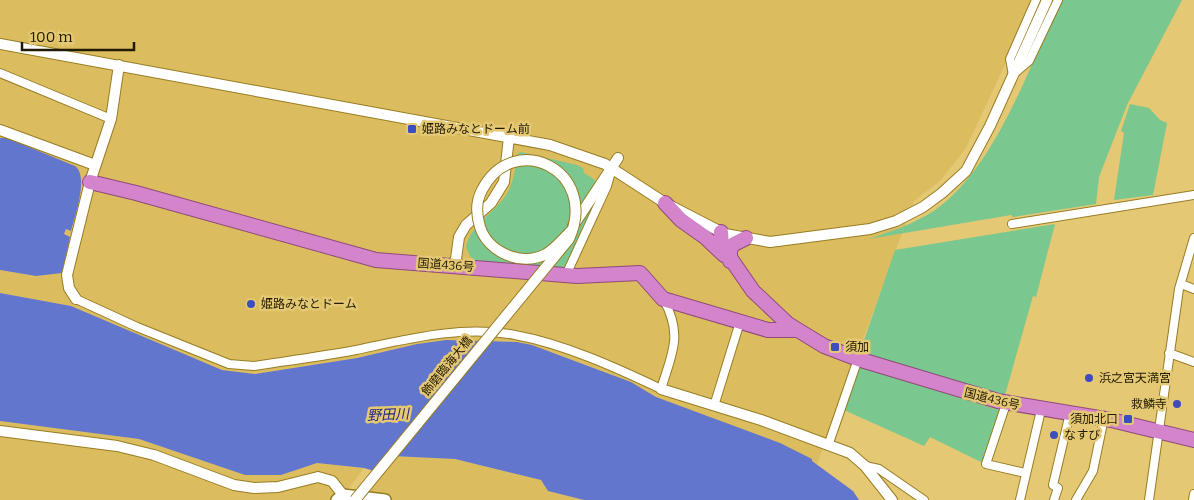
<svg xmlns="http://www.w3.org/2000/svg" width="1194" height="500" viewBox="0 0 1194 500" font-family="Bitter,'Noto Sans JP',serif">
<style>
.built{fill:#dbbd5f}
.green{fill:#7ac790}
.water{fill:#6376ce}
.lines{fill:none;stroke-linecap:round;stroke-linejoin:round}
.minor-casing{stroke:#977d23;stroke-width:10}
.tertiary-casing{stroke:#977d23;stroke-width:12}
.secondary-casing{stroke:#977d23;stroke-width:14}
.trunk-casing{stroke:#8f4b7b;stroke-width:16}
.minor{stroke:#fff;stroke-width:8}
.tertiary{stroke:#fff;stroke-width:10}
.secondary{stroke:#fff;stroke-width:11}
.trunk{stroke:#d484ca;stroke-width:14}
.tertiary-bridge-casing{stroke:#977d23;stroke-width:12;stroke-linecap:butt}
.tertiary-bridge{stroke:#fff;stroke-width:10}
.poi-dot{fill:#3d4cbf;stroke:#e4c874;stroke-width:2}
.labels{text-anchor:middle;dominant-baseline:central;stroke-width:5;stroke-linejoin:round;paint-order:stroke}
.poi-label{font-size:12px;fill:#221a01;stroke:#e4c874;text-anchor:start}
.street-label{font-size:12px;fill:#221a01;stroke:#e4c874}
.water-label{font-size:14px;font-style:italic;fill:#22268d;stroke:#e4c874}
</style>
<rect width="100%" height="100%" fill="#e4c874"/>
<!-- built -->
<path class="built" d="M0,0H1035L966,148L940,181L914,201L817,464L656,397L631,382L552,352L517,342L446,340L417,344L357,358L255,374L222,370L71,306L0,293V270L36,276L66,229L71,231L75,166L7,138H0Z
M0,421L139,439L245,475H281L317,463L364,468L340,500H0Z
M392,456L455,459L541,480L548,491L584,500H362Z"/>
<!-- green -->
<path class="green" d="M1060,0H1182L1127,105L1099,177L1096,204L1013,217L1011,215L869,239C892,231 914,224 935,210C995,168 1030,66 1060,0Z
M1130,104L1149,108L1160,120L1167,123L1153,195L1114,200L1124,133L1121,131Z
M521,152L577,165L583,168L584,173L594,179L600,195L567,265L554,270L478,263L470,256L466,247C471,225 491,215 504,198C514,185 515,169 517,154Z
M1055,224L1036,297L1033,296L1005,395L860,352L895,250Z
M860,367L999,410L986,461L983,463L930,437L924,446L844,410Z"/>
<!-- water -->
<path class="water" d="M0,138H7L75,166C89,176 75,216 71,231L66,229L64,234L70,237L62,273L36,276L0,270Z
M0,293L71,306L222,370L255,374L357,358L417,344L446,340L517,342L532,345L631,382L656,397L780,443L812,459V461L853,491L859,500H584L548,491L541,480L455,459L392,456L381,473L364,468L317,463L281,475H245L139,439L0,421Z"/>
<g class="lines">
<defs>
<path id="minor" d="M1016,72L1029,61L1058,0
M0,73L111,119
M1013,75L1010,59L1036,0
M1012,224L1194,195
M566,275L607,186L611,172
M1181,284L1194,289
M76,299L137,327L229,364L254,366L274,363C301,359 329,355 356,350C408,339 462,325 515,335C564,344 617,368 661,389C672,353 683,336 664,300
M1169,353L1194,362
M1006,404L986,464L1025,473
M714,406L740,322
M829,443L858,359
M865,466L879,469L924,500
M1020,500L1041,410
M1054,500L1058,488L1053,485L1070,413
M1076,500L1093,471L1104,418
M1149,500L1179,289L1194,238
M1193,500L1194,494"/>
<path id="tertiary" d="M0,44L550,145L605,164L665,203L725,234L770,242L870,229L896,221L923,207L942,193L966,171L990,126L1047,0
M0,130L95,165
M573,226L618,158
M455,266L459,237L466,225L491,203L504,182L509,137
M76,299L69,288L67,275L90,182L111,119L119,65
M661,389L761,420L850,453L865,466L892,500
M0,431L117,446L154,455L234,485L254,488L278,487L318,477L332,481L343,495"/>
<path id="secondary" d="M337,500L343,495L385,500"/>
<path id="trunk" d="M90,182L136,193L376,260L577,276L640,273L663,299L768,330H797
M665,203L681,220L705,237L724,255
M721,232L722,246L753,291L788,324L824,346L858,359L998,401L1111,420L1194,440
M730,261V249L734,244L746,238"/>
</defs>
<!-- minor casing -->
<use href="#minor" class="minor-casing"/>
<!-- tertiary casing -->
<use href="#tertiary" class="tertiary-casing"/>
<!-- secondary casing -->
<use href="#secondary" class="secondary-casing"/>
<!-- trunk casing -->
<use href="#trunk" class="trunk-casing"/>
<!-- minor -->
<use href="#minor" class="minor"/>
<!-- tertiary -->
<use href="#tertiary" class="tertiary"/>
<!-- secondary -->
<use href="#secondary" class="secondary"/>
<!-- trunk -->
<use href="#trunk" class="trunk"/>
<defs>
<path id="tertiary-bridge" d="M355,500L569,239C600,170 513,129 482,190C476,201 476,214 480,227C488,252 521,267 546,254C555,249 563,239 571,231"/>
</defs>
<!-- tertiary-bridge casing -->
<use href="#tertiary-bridge" class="tertiary-bridge-casing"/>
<!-- tertiary-bridge -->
<use href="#tertiary-bridge" class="tertiary-bridge"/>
</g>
<!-- markers -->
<g class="poi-dot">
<rect x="407" y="124" width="10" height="10" rx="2.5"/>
<circle cx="251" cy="304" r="5"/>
<rect x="830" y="342" width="10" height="10" rx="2.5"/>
<circle cx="1089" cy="378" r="5"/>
<circle cx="1177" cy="404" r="5"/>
<rect x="1123" y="414" width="10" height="10" rx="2.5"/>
<circle cx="1054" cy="435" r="5"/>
</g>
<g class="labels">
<!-- poi labels -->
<g class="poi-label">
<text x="422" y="129">姫路みなとドーム前</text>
<text x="261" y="304">姫路みなとドーム</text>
<text x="845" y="347">須加</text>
<text x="1099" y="378">浜之宮天満宮</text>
<text x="1167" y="404" text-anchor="end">救鱗寺</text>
<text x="1118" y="419" text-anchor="end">須加北口</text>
<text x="1064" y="435">なすび</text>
</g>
<!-- street labels -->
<g class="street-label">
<text transform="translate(446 265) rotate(4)">国道436号</text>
<text transform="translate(447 366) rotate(-51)">飾磨臨海大橋</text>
<text transform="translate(992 399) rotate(14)">国道436号</text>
</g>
<!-- water labels -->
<g class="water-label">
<text transform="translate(388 415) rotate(-3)">野田川</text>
</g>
</g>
<!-- scale -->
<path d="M22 42v8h112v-8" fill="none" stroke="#221a01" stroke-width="2.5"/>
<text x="30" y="42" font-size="15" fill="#221a01" stroke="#e4c874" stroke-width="4" paint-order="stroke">100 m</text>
</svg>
